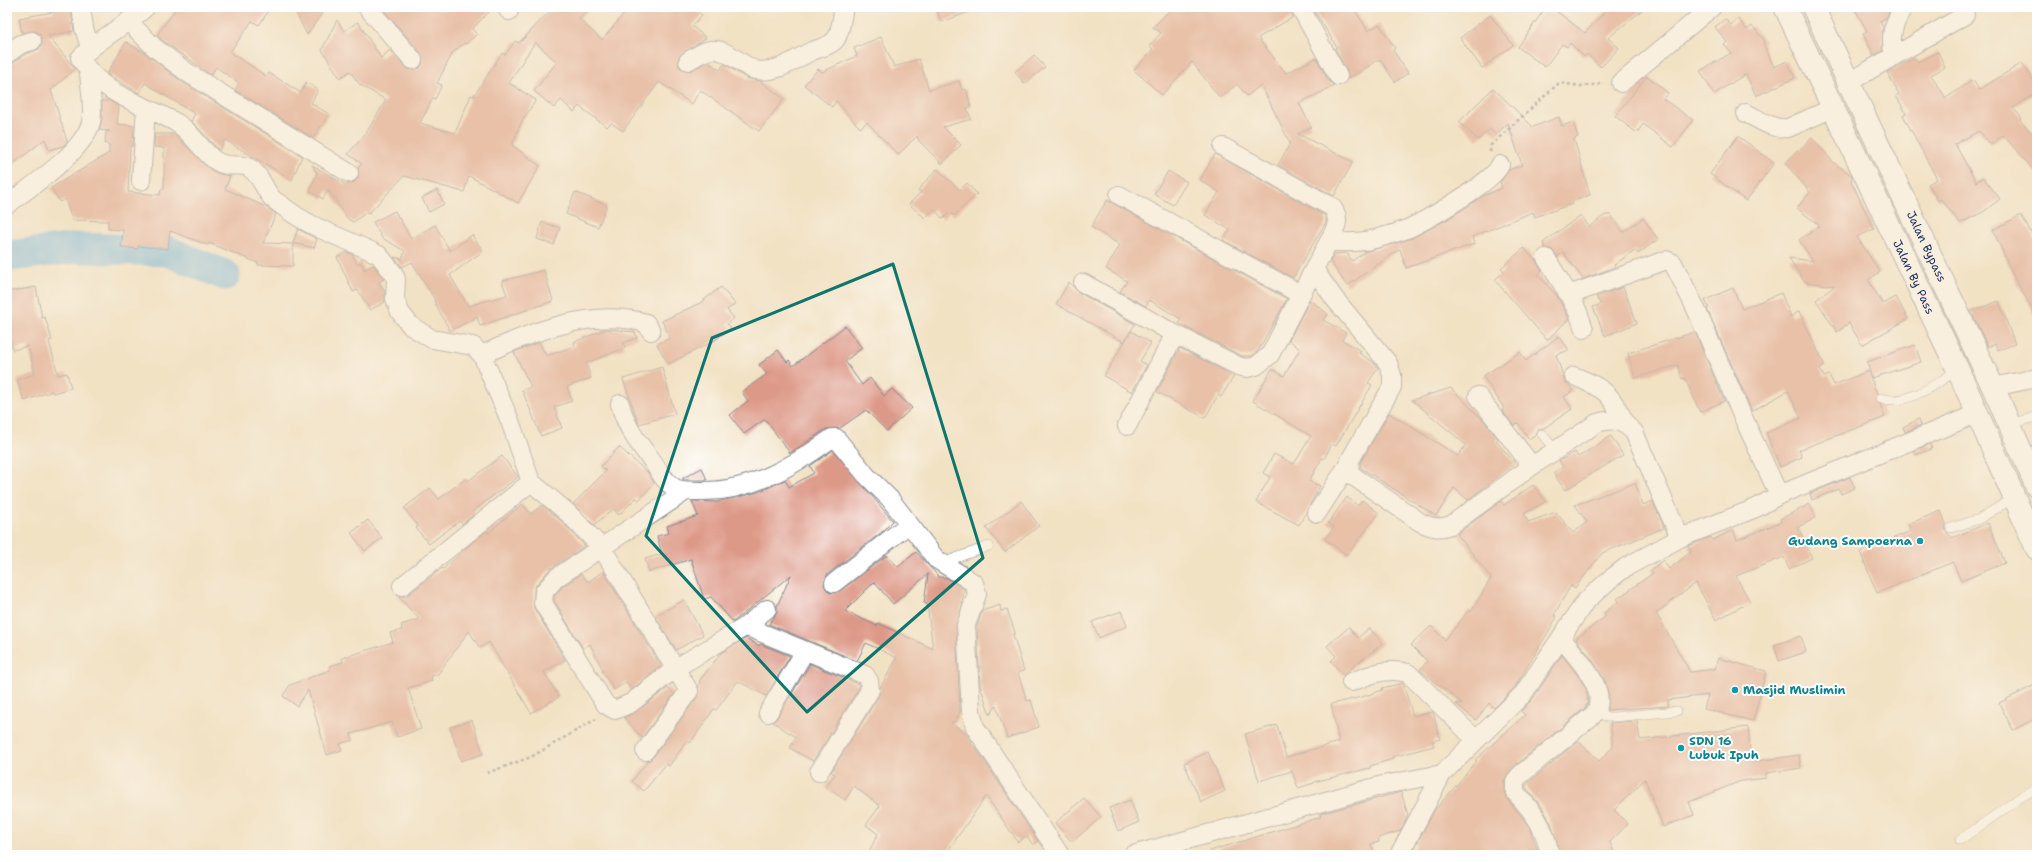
<svg xmlns="http://www.w3.org/2000/svg" width="2044" height="862" viewBox="0 0 2044 862" font-family="'Shantell Sans',sans-serif">
<style>
.lines{fill:none;stroke-linecap:round;stroke-linejoin:round}
.river{stroke:#67b1df;stroke-width:31}
.building{fill:#dd9987;fill-rule:evenodd}
.service-casing{stroke:#868891;stroke-width:10}
.minor-casing{stroke:#868891;stroke-width:20}
.trunk-casing{stroke:#868891;stroke-width:24}
.path{stroke:#868891;stroke-width:2.5;stroke-dasharray:3 3;stroke-linecap:butt}
.service{stroke:#fff;stroke-width:9}
.minor{stroke:#fff;stroke-width:18}
.trunk{stroke:#fff;stroke-width:22}
.marked{fill:none;stroke:#0f766e;stroke-width:3;stroke-linejoin:round}
.culture-dot{fill:#0f9aa8;stroke:#fff;stroke-width:1.5}
.labels{text-anchor:middle;dominant-baseline:central;stroke-width:4;stroke-linejoin:round;paint-order:stroke}
.street-label{font-size:12px;fill:#1b2f5e;stroke:#fff}
.culture-label{font-size:12px;font-weight:bold;fill:#0d838f;stroke:#fff;text-anchor:start}
</style>
<rect width="100%" height="100%" fill="#fff"/>
<filter id="ink" filterUnits="userSpaceOnUse"><feTurbulence type="fractalNoise" baseFrequency=".025" numOctaves="2"/><feDisplacementMap in="SourceGraphic" scale="8" xChannelSelector="R" yChannelSelector="G"/><feConvolveMatrix kernelMatrix="1 2 1 2 8 2 1 2 1" color-interpolation-filters="sRGB"/></filter>
<filter id="wash" filterUnits="userSpaceOnUse"><feTurbulence type="fractalNoise" baseFrequency=".012" numOctaves="4" result="noise"/><feDisplacementMap in="SourceGraphic" scale="16" xChannelSelector="R" yChannelSelector="G"/><feGaussianBlur stdDeviation="0.9" result="paint"/><feColorMatrix in="noise" values="0 0 0 0 0 0 0 0 0 0 0 0 0 0 0 0 0 1.4 0 .05"/><feComposite in="paint" operator="in"/></filter>
<g filter="url(#wash)">
<rect width="100%" height="100%" fill="#f2e2c4"/>
<g class="lines">
<!-- river -->
<path class="river" d="M7,256L78,248L167,251L225,275"/>
</g>
<g id="blocks">
<!-- building -->
<path class="building" d="M53,7H70L74,31L48,36L75,69L51,90L67,141L63,146L49,150L45,139L7,169V67L26,54L39,49L42,43L40,34L35,31L22,33L19,18L53,12Z
M177,7H271L259,25L252,21L230,52L266,76L269,73L301,93L306,82L318,90L311,103L329,114L313,138L235,90L239,83L216,67L211,75L162,40L157,35Z
M293,7H326L307,35Z
M381,7H494L472,29L477,34L466,44L465,43L453,52L437,83L442,85L435,99L433,98L420,123L455,133L471,95L474,96L502,53L505,55L515,41L519,43L554,7H591L579,19L602,40L630,7H692L702,15L692,26L706,38L679,56L678,61L679,67L689,71L708,62L720,70L724,64L746,78L760,81L784,99L759,131L700,90L692,104L659,82L623,131L611,123L607,127L579,106L574,112L561,100L554,108L534,91L557,62L535,42L509,83L536,100L522,121L512,145L540,166L518,203L469,176L464,192L404,176L368,214L367,212L353,222L348,219L328,190L323,199L310,191L317,172L312,165L346,185L354,182L358,178V168L362,164L348,154L366,133L386,100L359,84L350,71L340,78L322,50L337,20L344,31L358,22L381,58L390,50L409,70L420,68L423,63L421,53Z
M936,7H978V9L941,22Z
M1173,7H1290L1293,17L1258,38L1286,73L1316,58L1329,81L1334,86L1299,103L1311,127L1298,134L1353,162L1334,196L1278,165L1290,143L1261,85L1247,96L1237,84L1220,98L1192,62L1162,95L1134,70L1153,49L1149,46L1161,33L1153,27Z
M1312,7H1353L1368,31L1379,24L1395,48L1393,50L1408,73L1395,82L1380,59L1348,79L1347,71L1335,48L1337,47Z
M1546,7H1551L1585,33L1609,7H1646L1608,38L1619,48L1601,67L1587,54L1584,57L1570,43L1567,47L1562,44L1545,67L1518,47Z
M1854,7H1891L1886,18L1880,21L1883,27L1882,51L1874,55L1863,34L1867,31Z
M1490,15L1513,45L1482,68L1460,38Z
M1725,19L1731,25L1738,19L1747,30L1752,26L1765,41L1763,43L1774,67L1787,61L1795,78L1756,96L1746,74L1714,94L1700,71L1731,53L1724,45L1727,42L1715,27Z
M881,37L894,67L919,59L929,90L959,81L962,90L966,89L971,107L967,108L971,119L943,127L961,145L942,164L919,141L917,136L898,155L867,122L860,128L836,101L832,107L804,85L818,69L822,72L857,56L854,48Z
M126,42L145,53L182,82L302,156L292,180L225,140L219,150L191,121L195,114L145,83L139,93L107,74Z
M1938,52L1945,67L1931,75L1946,98L1973,80L1979,90L2022,63L2037,85V92L2013,108L2022,118L2020,120L2037,139V174L2003,135L1991,145L1979,131L1955,144L1976,182L1983,177L2000,199L1983,212L1960,223L1941,199L1938,201L1928,184L1937,179L1903,115L1906,113L1896,96L1899,94L1887,72L1915,58L1918,62Z
M1034,55L1045,67L1025,84L1015,72Z
M1647,76L1668,93L1663,99L1693,120L1673,147L1643,124L1637,133L1615,116Z
M1493,88L1533,127L1559,117L1562,126L1573,122L1578,137L1574,139L1590,195L1571,202L1572,204L1535,217L1533,212L1472,237L1474,244L1406,268L1400,249L1347,286L1330,261L1334,254L1347,253L1352,261L1365,252L1412,238L1448,219L1483,196L1502,188L1500,182L1509,170L1522,165L1508,123L1496,135L1490,129L1478,140L1459,122Z
M102,101H110L119,107L117,124L134,126L133,146H130L128,192L160,195L161,189H164V148L154,147L155,134H174L210,169L217,173L230,176L225,189L266,207L276,214L263,243L293,244V266L258,265V263L209,243L208,245L170,231L168,249L138,246V249L121,247L123,230L108,229V221L72,220L65,199L60,202L51,188L109,153V144H105L106,132L110,131L99,130L102,119Z
M1738,136L1774,163L1746,201L1710,174Z
M1812,138L1833,162L1852,176L1851,181L1874,229L1857,237L1880,272L1868,280L1883,304L1896,297L1908,319L1862,345L1849,323L1837,332L1816,300L1835,286L1805,282L1789,258L1813,261L1799,240L1820,226L1797,208L1810,192L1785,163Z
M1215,154L1326,216V222L1293,278L1223,240L1230,230L1205,215L1219,192L1200,180Z
M937,169L960,190L967,183L977,194L954,216L950,212L943,219L934,209L925,218L909,204L921,192L918,190Z
M1168,171L1187,182L1173,205L1154,194Z
M437,190L444,204L429,212L422,198Z
M575,192L607,205L598,227L566,214Z
M1107,200L1287,299L1258,351L1251,356H1242L1189,329L1179,323L1181,319L1149,300L1146,306L1120,292L1127,281L1106,269L1120,245L1091,227Z
M395,211L411,239L435,225L450,251L472,235L483,251L450,275L468,306L507,295L502,281L544,270L553,301L480,326L477,317L450,331L434,301L435,300L412,262L402,267L394,257L402,259L405,251L382,238L373,222Z
M1581,215L1589,227L1605,215H1611L1623,232L1643,218L1658,239L1638,254L1635,250L1614,265L1615,267L1583,279L1563,252L1558,257L1551,249L1545,248L1543,243Z
M2021,215L2037,243V318L2013,275L1993,230Z
M542,222L560,228L554,245L537,239Z
M298,229L317,239L314,248L293,243Z
M1524,248L1536,261L1542,271L1538,275L1557,296L1569,319L1547,340L1495,280L1504,271L1501,268Z
M347,252L352,254L357,264L361,262L364,270L373,265L384,279L379,282L385,292V302L370,310L358,290L353,292L337,257Z
M1069,282L1078,292L1135,324L1124,342L1056,304Z
M36,287L42,318L45,317L52,340L49,341L58,375L67,373L71,388L53,393L52,391L24,401L17,380L35,374L28,346L13,350L7,329V292Z
M721,287L735,304L727,310L734,318L727,324L731,328L712,342L668,364L657,344L670,338L662,321L700,303Z
M1623,287L1637,323L1605,336L1593,307L1601,304L1596,297Z
M1733,288L1742,309L1781,293L1791,317L1799,311L1825,366L1820,369L1824,377L1829,375L1834,385L1868,371L1877,394L1876,400L1880,404L1885,417L1799,450L1802,457L1780,467L1766,433L1801,418L1788,391L1752,411L1707,309L1709,308L1705,300Z
M1310,300L1328,314L1323,320L1346,333L1342,340L1361,351L1359,353L1373,362L1378,368L1368,383L1372,385L1336,446L1332,444L1324,459L1322,458L1309,481L1320,486L1299,525L1256,502L1270,477L1263,473L1274,454L1294,464L1311,436L1253,401L1272,369L1284,376L1300,349L1289,340Z
M1999,301L2015,344L1998,350L1995,344L1988,347L1971,311Z
M845,326L862,348L845,361L862,385L870,378L884,396L892,389L912,408L887,431L866,410L840,428L826,429L790,453L765,419L744,434L730,415L748,401L742,392L767,374L759,365L778,350L787,362L789,360L793,366Z
M606,329L635,332L637,338L623,343L625,348L586,363L591,378L567,387L572,401L554,407L562,428L541,436L522,390L531,387L514,352L539,342L546,356L575,346L574,342Z
M1131,331L1151,343L1140,361L1147,365L1132,392L1104,376Z
M1695,332L1724,401L1700,412L1685,378L1682,379L1678,365L1635,378L1628,353Z
M1559,336L1569,350L1556,355L1565,382L1574,390L1564,397L1572,409L1544,428L1539,429L1536,434L1529,439L1518,423L1514,426L1502,410L1504,408L1483,376L1520,352L1526,361Z
M1915,345L1921,362L1872,378L1867,362Z
M1180,348L1234,376L1221,397L1218,395L1205,418L1157,392Z
M662,367L675,414L639,424L623,379Z
M1451,388L1486,423L1498,439L1496,441L1515,463L1468,500L1454,488L1436,516L1361,468L1360,463L1389,413L1458,456L1466,445L1412,400Z
M1919,419L1921,425L1905,432L1903,427Z
M1611,436L1623,455L1565,490L1553,473L1563,467L1559,461L1575,452L1578,457Z
M1930,444L1932,449L1916,455L1914,451Z
M619,447L648,473L654,483L639,500L636,498L619,515L613,509L594,525L573,504L606,471L601,466Z
M833,450L893,521L883,531L827,575L824,584L826,589L830,593L840,591L887,555L898,567L916,552L939,577L947,578L964,589L962,606L956,626L960,711L956,721L951,723L966,733L972,742L971,744L976,748L1038,841L1033,845L1027,836L1018,842L986,796L945,855H867L878,834L866,825L880,806L854,786L845,800L825,787L835,774L831,772L879,696L880,688L897,658L866,643L857,661L769,624L777,613V606L791,575L733,622L711,597L704,599L691,559L649,572L645,559L662,554L657,536L669,533L667,526L698,516L692,501L716,502L739,497L758,492L785,480L789,487L814,473L810,466ZM928,574L924,603L927,604L933,649L878,623L877,626L845,611L874,582L893,604Z
M502,456L518,477L473,511L475,514L462,524L460,521L458,522L429,544L416,528L418,526L404,508L430,488L439,499L466,478L468,481Z
M702,468L707,480H683V478Z
M1850,477L1855,488L1841,494L1839,489L1812,500L1810,494Z
M1635,483L1643,505L1653,501L1664,528L1602,553L1575,588L1571,585L1554,615L1557,617L1515,687L1494,708L1489,703L1476,720L1456,704L1462,703L1420,670L1427,661L1411,645L1431,626L1445,640L1469,610L1471,612L1491,578L1457,534L1501,501L1504,505L1533,485L1546,501L1524,514L1528,522L1556,512L1573,533L1587,522L1575,505Z
M1347,497L1358,506L1362,500L1379,513L1347,555L1325,539L1334,527L1328,523Z
M1021,501L1039,526L1005,552L986,528Z
M522,504L531,514L542,505L561,521L585,546L550,569L536,585L534,591V608L565,660L544,672L559,697L531,713L489,642L480,648L469,631L438,674L431,676L432,681L408,688L421,729L397,737L392,722L351,734L353,740L340,744L342,750L327,755L308,690L297,706L283,696L290,685L330,670L329,666L343,662L342,658L393,642L390,633L402,630L401,625L419,619L397,595L403,596L409,594L442,568L443,569L474,541L487,531L488,533Z
M1810,504L1816,518L1798,527L1812,558L1789,569L1784,557L1736,576L1750,602L1716,620L1696,583L1656,613L1690,672L1715,669L1718,658L1766,671L1753,721L1704,709L1708,695L1668,700V706L1607,710L1609,696L1605,681L1591,658L1576,639L1606,616L1604,613L1619,601L1617,599L1653,573L1651,570L1663,560L1669,569L1691,552L1688,546L1711,537L1713,540L1733,530L1737,540L1781,522L1780,519Z
M1941,511L1946,524L1945,530L1952,538L1988,523L2005,563L1961,581L1953,562L1877,593L1860,552L1911,531L1908,524Z
M368,520L382,538L365,551L351,533Z
M603,571L661,666L631,690L626,682L614,690L602,671L603,670L590,644L583,649L554,600V596L563,586L581,574L588,582Z
M684,600L703,635L676,650L655,616Z
M1000,605L1001,611L1007,609L1015,633L1013,634L1024,671L1018,673L1027,701L1031,700L1039,727L1007,738L996,706L990,715L980,685L977,627L982,611Z
M1121,611L1127,626L1099,638L1092,622Z
M1349,627L1358,638L1369,628L1383,643L1343,675L1331,661L1336,656L1327,646Z
M1801,636L1806,652L1779,661L1774,645Z
M746,638L759,646L760,644L790,656L766,696L738,681L716,710L714,709L690,743L687,741L669,766L666,764L644,791L632,781L648,761L653,757L697,697L700,680L721,653Z
M1562,655L1581,680L1586,689L1588,703L1585,708L1512,768L1504,781V792L1507,799L1529,826L1539,855H1411L1434,811L1477,761L1475,760L1525,715L1521,711L1532,700Z
M810,664L858,684L859,688L813,761L790,748L796,737L773,722L777,718Z
M1403,683L1413,716L1433,712L1440,739L1432,741L1434,746L1392,757L1393,759L1370,766V768L1314,782V783L1298,788L1292,771L1259,781L1245,734L1277,725L1286,757L1339,742L1331,704L1362,697L1383,690L1382,688Z
M2037,684V718L2013,730L1999,703Z
M668,688L674,694L642,738L624,718L637,711Z
M472,720L483,754L461,761L450,727Z
M1637,721L1640,740L1748,727L1751,762L1799,755L1801,768L1766,773V778L1741,781L1689,802L1694,815L1663,827L1645,779L1614,810L1628,824L1610,842L1615,855H1560L1551,823L1542,807L1526,788V785L1578,741L1599,761L1613,747L1610,723Z
M1208,752L1225,791L1201,802L1184,763Z
M1401,792L1408,815L1400,831L1378,838L1379,842L1371,844L1375,855H1210V851L1321,817L1320,814Z
M1084,798L1101,817L1072,842L1055,823Z
M1130,800L1139,822L1118,831L1109,808Z"/>
</g>
</g>
<g filter="url(#ink)">
<use href="#blocks" fill-opacity="0" stroke="#868891" stroke-width="1"/>
<g class="lines">
<defs>
<path id="service" d="M1881,398C1908,407 1936,383 1958,370
M2010,425L2037,416
M1542,434L1555,450
M1951,528L1979,519L2015,497
M942,563L989,546
M1596,711L1607,717H1614L1677,711
M1960,840L2021,797L2037,788"/>
<path id="minor" d="M81,7L84,28L90,48
M146,7C125,26 100,38 80,58C104,97 140,102 177,123C193,133 201,151 216,161C228,169 240,163 248,167C261,174 263,188 272,198C275,201 280,204 284,207C311,229 348,239 379,255L394,274L396,279L395,299L400,312L411,326L432,339L473,346L482,355C530,332 592,308 646,323L651,331
M367,7L413,60
M506,7L509,11
M1300,7L1338,76
M129,22L155,48L188,73L349,173
M7,54L21,44L32,41
M1894,56C1889,35 1893,26 1903,7
M688,61C710,47 716,45 739,61C744,64 749,68 755,70C778,74 793,60 812,51C819,48 831,46 836,39C841,31 842,16 844,7
M1849,82L1965,15
M1621,83L1712,7
M1746,113C1760,120 1773,130 1788,128L1833,108
M1223,147L1332,207C1342,220 1335,229 1329,241
M1500,165C1495,181 1425,221 1407,229C1397,233 1385,236 1375,239C1359,243 1345,243 1329,241L1314,269L1334,298L1388,363L1392,375V387L1350,460L1349,470L1353,476L1420,522C1432,528 1439,529 1451,525L1532,466L1597,423C1613,418 1622,420 1634,432L1680,538
M141,181L146,108
M1119,195L1300,294
M7,205C31,186 84,152 91,122C94,110 90,86 89,73
M1546,258L1569,295L1661,262L1666,260L1673,263L1696,309L1742,415L1779,495
M1083,283L1175,334L1238,366L1247,368L1256,366L1270,355L1314,269
M1569,295L1578,312L1584,329
M482,355L510,421L531,482L568,513L602,548L689,691L645,751
M1574,376C1607,390 1609,392 1626,424
M1993,387L2037,378
M1478,396L1532,466
M620,404C626,426 636,441 651,459C658,469 665,484 677,489C684,491 693,491 701,491C750,492 794,466 832,438H836L866,475L890,499L936,559L974,583L977,594L966,625L971,711L975,727L1060,855
M1127,426L1175,334
M686,491L556,578L544,592L543,603L602,699L606,705L615,710L631,703L676,668L743,628H750L865,675L869,681L870,690L819,772
M1317,513L1348,465
M834,583L909,524
M402,586L531,482
M743,628L767,609
M1351,682C1370,675 1387,667 1408,673L1475,739
M768,713L805,651
M1133,855L1383,785L1442,774L1523,694L1585,602L1608,581L1626,567L1680,538L1756,508L1779,495L1979,413
M1399,855L1442,774
M1550,855C1544,825 1535,814 1515,792V781L1519,776L1593,715C1613,693 1575,655 1561,638"/>
<g id="trunk">
<path id="s1" d="M1785,7L1958,370L2037,549"/>
<path id="s2" d="M1813,7L1993,387L2037,487"/>
</g>
</defs>
<!-- service casing -->
<use href="#service" class="service-casing"/>
<!-- minor casing -->
<use href="#minor" class="minor-casing"/>
<!-- trunk casing -->
<use href="#trunk" class="trunk-casing"/>
<!-- path -->
<path class="path" d="M1490,152L1491,145L1559,83L1581,86L1604,84
M487,773L531,757L596,719"/>
<!-- service -->
<use href="#service" class="service"/>
<!-- minor -->
<use href="#minor" class="minor"/>
<!-- trunk -->
<use href="#trunk" class="trunk"/>
</g>
</g>
<!-- marked area -->
<path d="M0 0H2044V862H0ZM893,264L983,558L807,712L646,536L712,338Z" fill="#f2e2c4" fill-opacity=".55" fill-rule="evenodd"/>
<path class="marked" d="M893,264L983,558L807,712L646,536L712,338Z"/>
<!-- markers -->
<g class="culture-dot">
<circle cx="1920" cy="541" r="4"/>
<circle cx="1735" cy="690" r="4"/>
<circle cx="1681" cy="748" r="4"/>
</g>
<g class="labels">
<!-- street labels -->
<g class="street-label">
<text stroke="none"><textPath href="#s2" startOffset="265">Jalan Bypass</textPath></text>
<text stroke="none"><textPath href="#s1" startOffset="299">Jalan By Pass</textPath></text>
</g>
<!-- culture labels -->
<g class="culture-label">
<text x="1912" y="541" text-anchor="end">Gudang Sampoerna</text>
<text x="1743" y="690">Masjid Muslimin</text>
<text x="1689" y="741">SDN 16<tspan x="1689" dy="14">Lubuk Ipuh</tspan></text>
</g>
</g>
<!-- margin -->
<rect width="2044" height="862" fill="none" stroke="#fff" stroke-width="24"/>
</svg>
